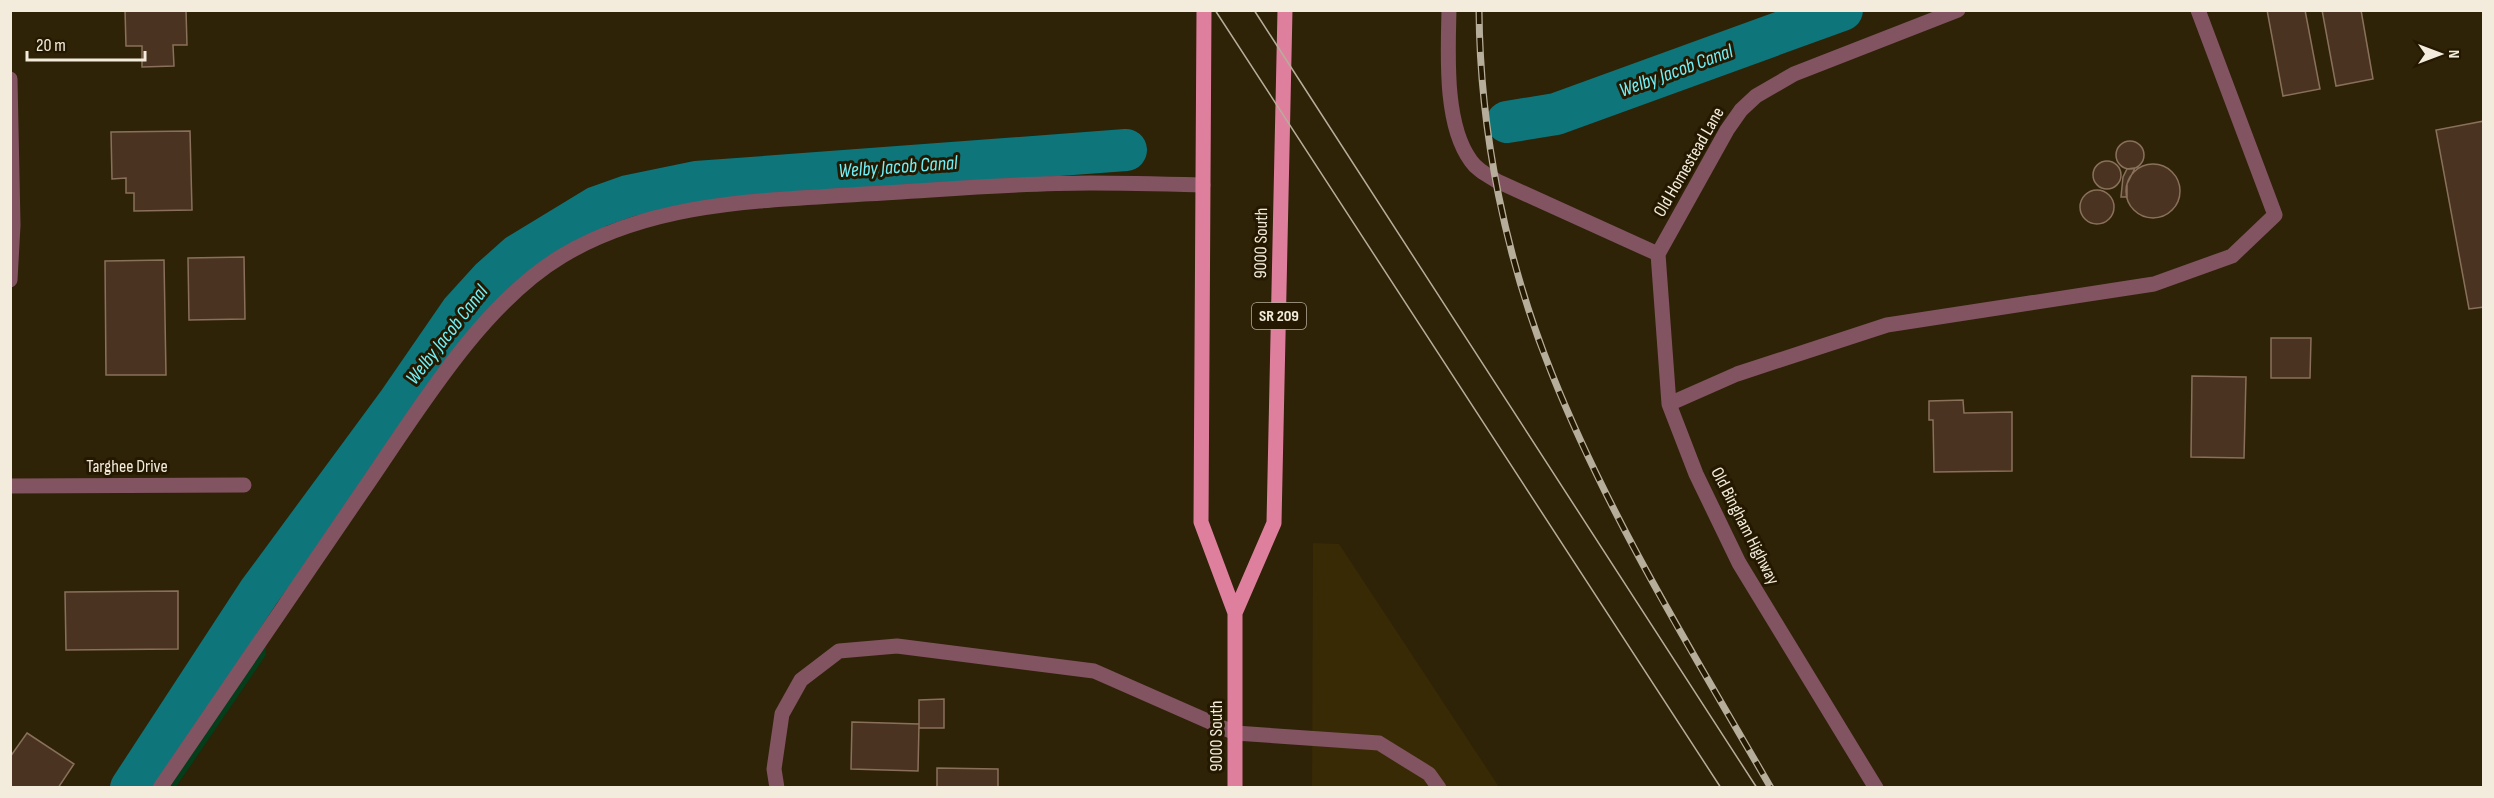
<svg xmlns="http://www.w3.org/2000/svg" width="2494" height="798" viewBox="0 0 2494 798" font-family="'Sofia Sans Condensed',sans-serif">
<style>
.built{fill:#392a06}
.green{fill:#053c19}
.lines{fill:none;stroke-linecap:round;stroke-linejoin:round}
.canal{stroke:#0e757a;stroke-width:42}
.building{fill:#4a3421;stroke:#89705b;stroke-width:1.5}
.minor{stroke:#825361;stroke-width:15}
.major{stroke:#df7f9e;stroke-width:15}
.tram{stroke:#b6ae9a;stroke-width:1.5}
.rail-casing{stroke:#b6ae9a;stroke-width:7}
.rail{stroke:#241900;stroke-width:4.5;stroke-dasharray:14;stroke-linecap:butt}
.labels{text-anchor:middle;dominant-baseline:central;stroke-width:6;stroke-linejoin:round;paint-order:stroke}
.shield{fill:#241900;stroke:#b5ad9a;stroke-width:1.5}
.shield-label{font-size:16px;font-weight:bold;fill:#f3ecdc}
.street-label{font-size:18px;fill:#f3ecdc;stroke:#241900}
.water-label{font-size:20px;font-style:italic;fill:#70f1f9;stroke:#241900}
</style>
<rect width="100%" height="100%" fill="#2e2207"/>
<!-- built -->
<path class="built" d="M1313,543L1339,544L1499,787L1312,788Z"/>
<!-- green -->
<path class="green" d="M264,563L266,655L176,787L110,788Z"/>
<g class="lines">
<!-- canal -->
<path class="canal" d="M1507,122L1556,114L1842,10
M131,788L259,592L399,402L461,312L491,279L518,255L597,207L628,196L696,182L1126,150"/>
</g>
<!-- building -->
<path class="building" d="M125,10H186L187,45H173L174,66L142,67V46H126Z
M2267,10H2305L2320,89L2283,96Z
M2322,10H2361L2373,79L2336,86Z
M2484,121V307L2469,309L2436,130Z
M190,131L192,210L134,211V193H126V178L112,179L111,132Z
M2116 155a14 14 0 1 1 28 0a14 14 0 1 1-28 0Z
M2093 175a14 14 0 1 1 28 0a14 14 0 1 1-28 0Z
M2126 191a27 27 0 1 1 54 0a27 27 0 1 1-54 0Z
M2135,168L2127,184V197H2121L2123,177L2127,169Z
M2080 207a17 17 0 1 1 34 0a17 17 0 1 1-34 0Z
M244,257L245,319L189,320L188,258Z
M164,260L166,375H106L105,261Z
M2271,338H2311L2310,378H2271Z
M2192,376L2246,377L2244,458L2191,457Z
M1963,400L1964,413L2012,412V471L1934,472L1933,420H1929V401Z
M178,591V649L66,650L65,592Z
M944,699V728H919V700Z
M852,722L919,724L918,771L851,769Z
M27,733L74,764L58,788H10V757Z
M937,768L998,769V788H937Z"/>
<g class="lines">
<!-- minor -->
<path class="minor" d="M1449,10C1448,54 1444,125 1471,161C1477,170 1487,175 1497,181L1658,254
M10,79L13,225L10,280
M1658,254L1669,404L1696,474L1739,563L1876,788
M1658,254L1727,130L1741,110L1756,96L1794,74L1958,10
M1669,404L1737,374L1887,325L2154,284L2232,256L2275,215L2198,10
M10,486L244,485
M160,788C227,689 294,590 362,492C416,414 480,305 562,256C654,201 761,201 864,194C939,190 1015,183 1090,183C1127,183 1165,184 1203,185
M777,788L774,769L782,714L801,680L839,651L897,646L1094,671L1235,733L1379,743L1429,774L1439,788"/>
<!-- major -->
<path class="major" d="M1204,10L1201,522L1235,613V788
M1235,613L1274,523L1285,10"/>
<!-- tram -->
<path class="tram" d="M1215,10L1721,788
M1254,10L1757,788"/>
<defs>
<path id="rail" d="M1479,10C1480,134 1506,260 1552,374C1610,519 1693,653 1771,788"/>
</defs>
<!-- rail casing -->
<use href="#rail" class="rail-casing"/>
<!-- rail -->
<use href="#rail" class="rail"/>
</g>
<g class="labels">
<!-- shield labels -->
<rect class="shield" x="1252" y="303" width="54" height="26" rx="4.5"/>
<g class="shield-label">
<text x="1279" y="316">SR 209</text>
</g>
<!-- street labels -->
<g class="street-label">
<text transform="translate(1689 162) rotate(-60)">Old Homestead Lane</text>
<text transform="translate(1261 243) rotate(-89)">9000 South</text>
<text x="127" y="466">Targhee Drive</text>
<text transform="translate(1745 526) rotate(63)">Old Bingham Highway</text>
<text transform="translate(1216 736) rotate(-90)">9000 South</text>
</g>
<!-- water labels -->
<g class="water-label">
<text transform="translate(1676 71) rotate(-20)">Welby Jacob Canal</text>
<text transform="translate(898 167) rotate(-4)">Welby Jacob Canal</text>
<text transform="translate(447 335) rotate(-52)">Welby Jacob Canal</text>
</g>
</g>
<!-- border -->
<rect width="2494" height="798" fill="none" stroke="#f3ecdc" stroke-width="24"/>
<!-- north arrow -->
<g transform="translate(2440 54) rotate(90)" stroke="#241900" stroke-width="4.5" paint-order="stroke">
<path d="M0-4.5L10 22L0 15L-10 22Z" fill="#f3ecdc"/>
<text y="-9" font-size="16" font-weight="bold" text-anchor="middle" fill="#f3ecdc">N</text>
</g>
<!-- scale -->
<path d="M27 51v9h118v-9" fill="none" stroke="#f3ecdc" stroke-width="3"/>
<text x="36" y="51" font-size="18" fill="#f3ecdc" stroke="#241900" stroke-width="4.5" paint-order="stroke">20 m</text>
</svg>
